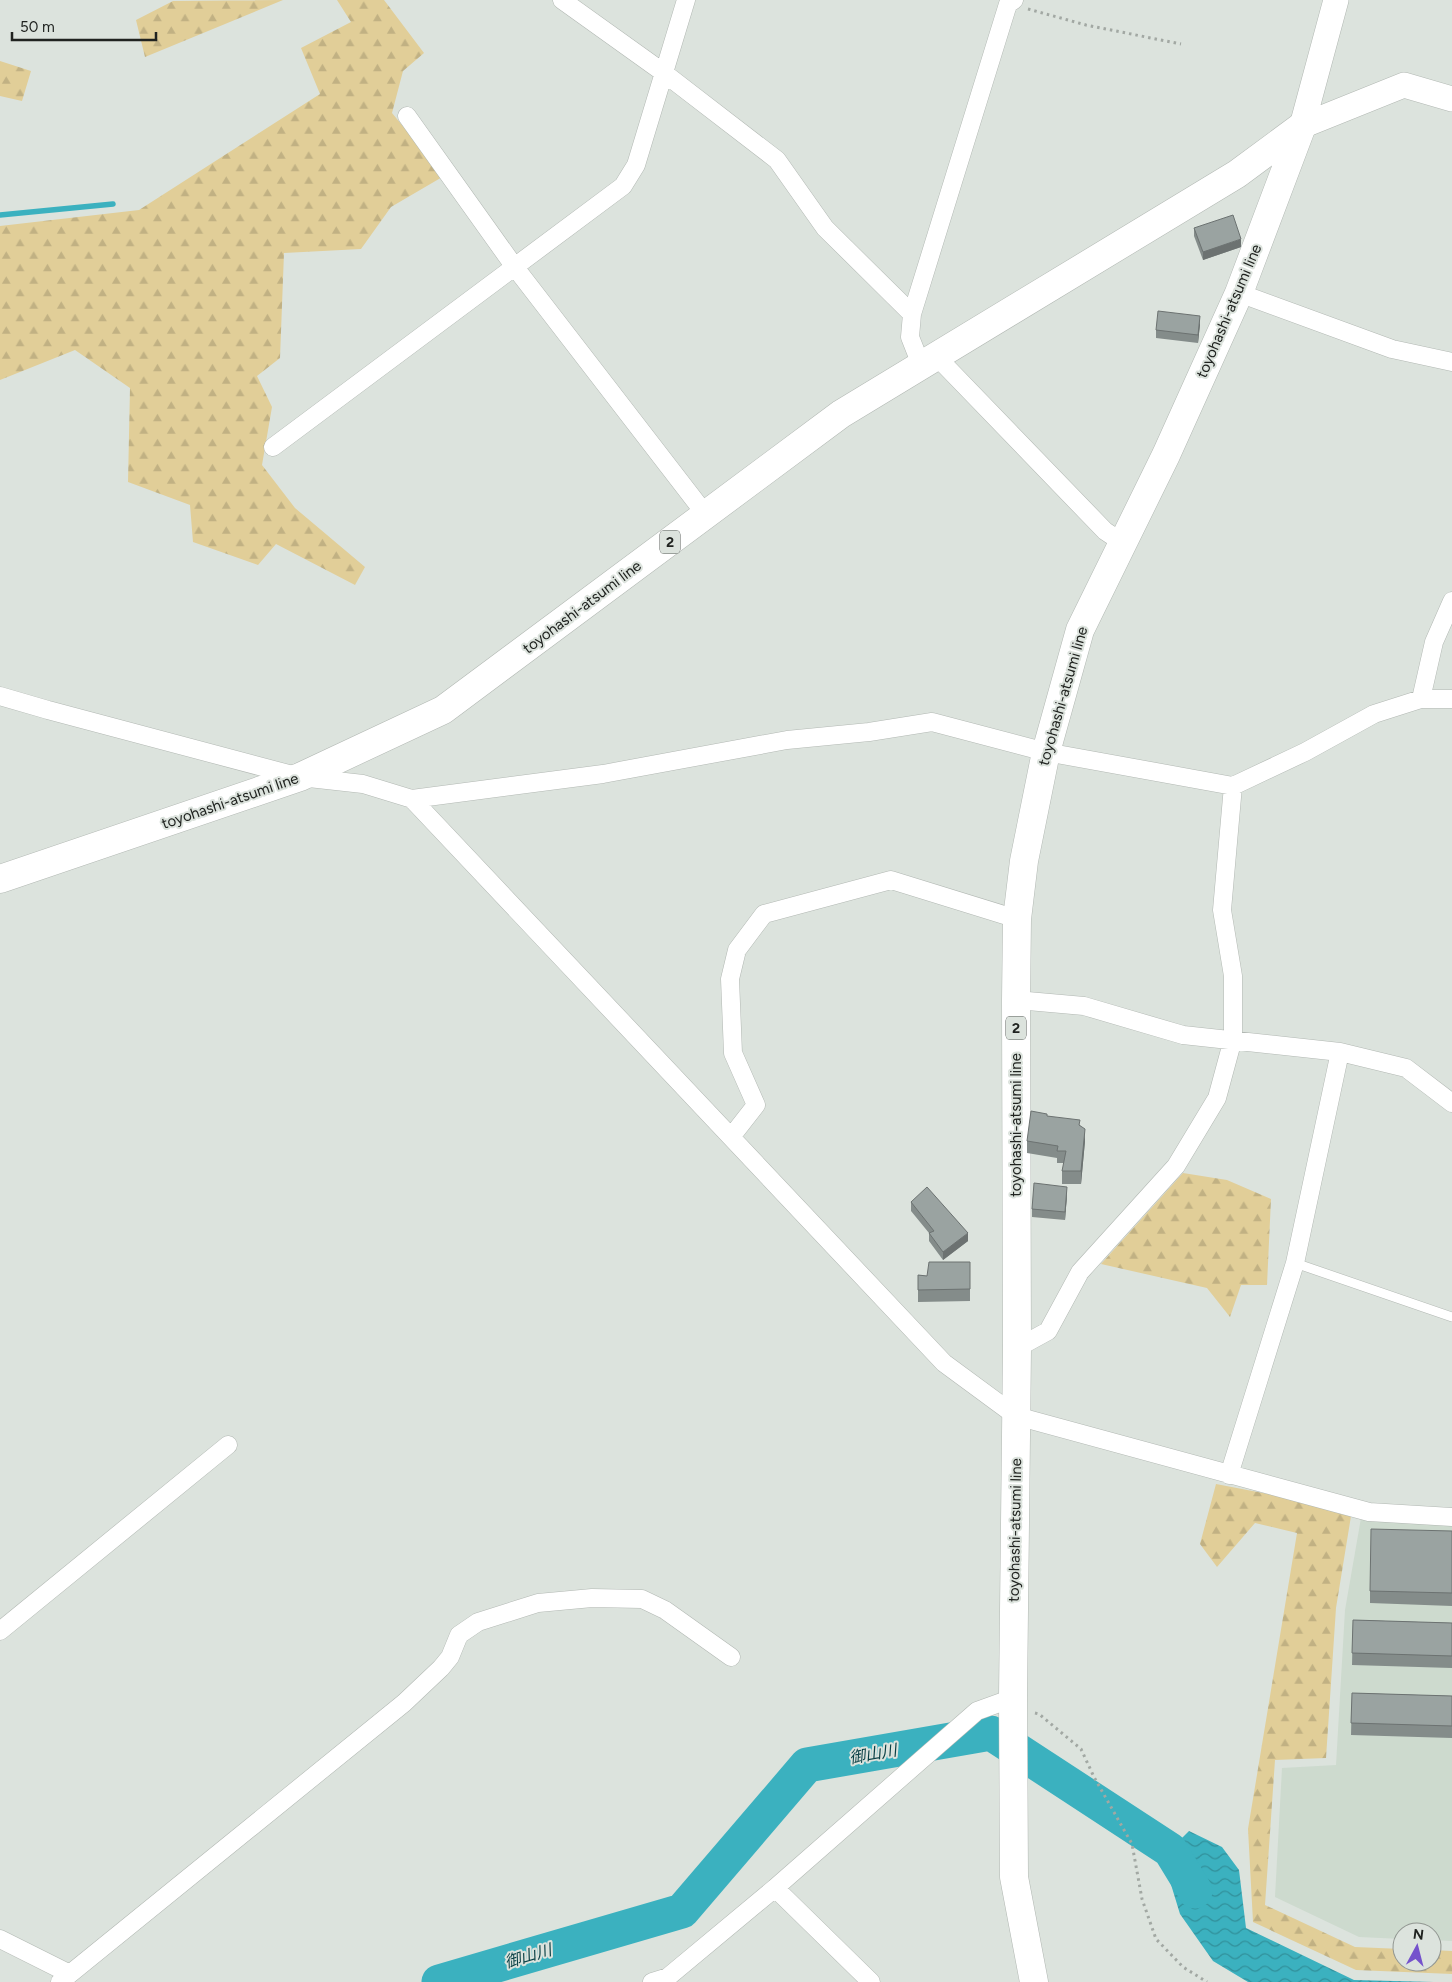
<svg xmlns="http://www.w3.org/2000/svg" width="1452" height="1982" viewBox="0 0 1452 1982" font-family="Figtree,'Noto Sans JP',sans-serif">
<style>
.built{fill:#cddace}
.forest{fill:url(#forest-firs)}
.water{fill:url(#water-waves)}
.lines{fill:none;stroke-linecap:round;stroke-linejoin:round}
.stream{stroke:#3bb1bf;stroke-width:5.5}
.river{stroke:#3bb1bf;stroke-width:35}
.lane-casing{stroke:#b2b8b3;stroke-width:10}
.street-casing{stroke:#b2b8b3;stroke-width:19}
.secondary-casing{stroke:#b2b8b3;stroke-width:26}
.primary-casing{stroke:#b2b8b3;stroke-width:29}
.path{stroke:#a2a8a3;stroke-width:3;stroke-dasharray:2.5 4;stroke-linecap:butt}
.lane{stroke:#fff;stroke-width:9}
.street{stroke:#fff;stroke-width:18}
.secondary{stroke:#fff;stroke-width:25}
.primary{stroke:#fff;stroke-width:28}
.wall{fill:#848c8a}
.shaded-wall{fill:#6c7271}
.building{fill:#9aa3a1;stroke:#6c7271}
.labels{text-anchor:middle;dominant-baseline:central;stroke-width:4;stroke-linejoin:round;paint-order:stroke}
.shield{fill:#dce3dd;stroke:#585d59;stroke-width:1}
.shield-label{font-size:14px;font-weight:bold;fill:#202320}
.street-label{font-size:15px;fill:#202320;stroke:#dce3dd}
.water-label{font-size:16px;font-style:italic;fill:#083f44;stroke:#dce3dd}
</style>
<defs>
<pattern id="forest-firs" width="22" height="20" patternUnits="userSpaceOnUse" patternTransform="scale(1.25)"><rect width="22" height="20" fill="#e1ce98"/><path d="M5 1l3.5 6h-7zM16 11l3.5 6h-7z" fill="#c1b183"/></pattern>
<pattern id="water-waves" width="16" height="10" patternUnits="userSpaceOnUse" patternTransform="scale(1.25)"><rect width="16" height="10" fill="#3bb1bf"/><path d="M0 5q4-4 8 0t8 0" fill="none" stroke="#31909b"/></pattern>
</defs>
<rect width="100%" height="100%" fill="#dce3dd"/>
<!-- built -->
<path class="built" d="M1361,1518L1452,1524V1941L1432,1940V1932H1402V1939L1359,1937L1275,1897L1282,1768L1336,1765L1345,1610Z"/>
<!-- forest -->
<path class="forest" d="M283,0L145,57L136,20L173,1Z
M337,0H384L424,53L403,71L392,113L444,176L391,207L361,249L284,253L280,358L257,376L272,407L262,465L295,508L365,567L355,585L276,544L258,565L193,542L190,505L128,482L130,388L75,350L0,380V226L139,210L320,94L301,48L351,22Z
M0,61L31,71L22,101L0,96Z
M1183,1173L1227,1180L1271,1199L1267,1285H1241L1230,1317L1207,1288L1101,1264Z
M1216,1484L1352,1510L1336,1608L1326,1758L1275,1760L1265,1905L1355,1947L1402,1949V1962H1432V1950L1452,1951V1974L1356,1970L1253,1922L1248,1829L1297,1533L1255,1523L1217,1567L1200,1544Z"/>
<!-- water -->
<path class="water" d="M1189,1831L1222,1847L1239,1870L1246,1928L1354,1980L1434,1982H1248L1213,1961L1180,1914L1169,1878L1170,1850Z"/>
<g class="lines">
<!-- stream -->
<path class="stream" d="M0,215L113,204"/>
<!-- river -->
<path class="river" d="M439,1982L682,1911L807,1765L991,1733L1170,1850L1195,1891"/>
<defs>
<path id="lane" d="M1295,1263L1452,1317"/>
<path id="street" d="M562,0L664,73L777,160L825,228L912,314L910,337L921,365
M407,116L514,266L706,515
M1239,293L1392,349L1452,362
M912,314L1008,4L1014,0
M936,356L1105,531L1123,543
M273,447L623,186L636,165L686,0
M0,696L48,710L300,777L363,784L412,799L944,1363L1016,1416L1369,1512L1452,1517
M1421,699L1434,642L1452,601
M412,799L603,774L787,740L869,732L932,722L1046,752L1233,786L1305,752L1374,714L1421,699H1452
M1016,1000L1084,1006L1183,1035L1340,1052L1406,1068L1452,1103
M731,1137L756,1105L733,1053L730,979L737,950L764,914L891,880L1017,919
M1017,1348L1048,1331L1080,1272L1176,1166L1217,1098L1233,1039V976L1222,910L1233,786
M1229,1475L1295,1263L1340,1052
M0,1631L228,1445
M775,1888L871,1982
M0,1939L70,1974
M60,1982L404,1703L441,1668L450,1657L459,1635L478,1622L538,1603L592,1598L642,1599L665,1610L731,1657
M652,1982L668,1977L775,1888L977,1711L1013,1698"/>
<path id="secondary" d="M1302,126L1404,85L1452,99
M1302,126L1336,0"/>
<path id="primary" d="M0,879L300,777L443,710L841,414L1237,174L1302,126
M1034,1982L1014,1877L1013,1698L1017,1348L1016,1000L1017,919L1024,861L1046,752L1080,630L1166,455L1239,293L1302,126"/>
</defs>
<!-- lane casing -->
<use href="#lane" class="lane-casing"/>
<!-- street casing -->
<use href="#street" class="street-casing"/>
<!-- secondary casing -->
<use href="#secondary" class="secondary-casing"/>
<!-- primary casing -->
<use href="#primary" class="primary-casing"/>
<!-- path -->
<path class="path" d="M1028,9L1086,25L1181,44
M1035,1713L1039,1714L1081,1749L1094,1777L1132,1844L1142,1899L1156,1939L1183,1967L1207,1982"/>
<!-- lane -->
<use href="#lane" class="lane"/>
<!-- street -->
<use href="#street" class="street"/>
<!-- secondary -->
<use href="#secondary" class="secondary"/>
<!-- primary -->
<use href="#primary" class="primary"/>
</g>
<!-- wall -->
<path class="wall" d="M1194,228L1241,247L1203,260L1194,236Z
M1200,324L1198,343L1156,338V330Z
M1047,1116L1080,1125L1085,1141L1081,1184H1062V1171L1064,1163H1057V1158L1027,1153V1141Z
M1067,1195L1065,1220L1032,1217V1209Z
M911,1202L968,1241L943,1260L929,1241V1233L911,1211Z
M970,1262V1301L918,1302V1275L927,1276Z
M1452,1531V1606L1370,1603V1591Z
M1353,1620L1452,1623V1668L1352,1665Z
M1352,1693L1452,1696V1738L1351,1735Z"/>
<!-- shaded-wall -->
<path class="shaded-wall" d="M1241,239V247L1203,260V252Z
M1200,316V324L1198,343V335Z
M1085,1129V1141L1081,1184V1171Z
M1067,1187V1195L1065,1220V1212Z
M968,1233V1241L943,1260V1252Z"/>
<!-- building -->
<path class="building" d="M1233,215L1241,239L1203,252L1194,228Z
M1158,311L1200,316L1198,335L1156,330Z
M1031,1111L1047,1114V1116L1080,1120L1079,1125L1085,1129L1081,1171H1062L1066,1151H1057L1058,1146L1027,1141Z
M1034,1183L1067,1187L1065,1212L1032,1209Z
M927,1187L968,1233L943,1252L929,1233L934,1231L911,1202Z
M929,1262H970V1289L918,1290V1275L927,1276Z
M1371,1529L1452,1531V1593L1370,1591Z
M1353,1620L1452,1623V1656L1352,1653Z
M1352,1693L1452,1696V1726L1351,1723Z"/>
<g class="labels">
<!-- shield labels -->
<g class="shield">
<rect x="660" y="530.5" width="20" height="23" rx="4"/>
<rect x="1006" y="1016.5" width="20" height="23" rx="4"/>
</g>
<g class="shield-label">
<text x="670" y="542">2</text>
<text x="1016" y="1028">2</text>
</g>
<!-- street labels -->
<g class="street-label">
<text transform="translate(1229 311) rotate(-67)">toyohashi-atsumi line</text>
<text transform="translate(582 607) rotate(-37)">toyohashi-atsumi line</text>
<text transform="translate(1063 696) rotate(-74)">toyohashi-atsumi line</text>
<text transform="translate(230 801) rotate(-19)">toyohashi-atsumi line</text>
<text transform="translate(1016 1125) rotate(-90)">toyohashi-atsumi line</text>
<text transform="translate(1015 1530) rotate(-89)">toyohashi-atsumi line</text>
</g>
<!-- water labels -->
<g class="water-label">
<text transform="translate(873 1754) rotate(-10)">御山川</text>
<text transform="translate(528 1956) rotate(-16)">御山川</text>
</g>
</g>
<!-- north arrow -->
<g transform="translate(1417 1947) rotate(7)"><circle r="24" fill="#dce3dd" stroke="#919691"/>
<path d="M0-4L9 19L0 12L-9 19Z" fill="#7552cc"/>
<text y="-8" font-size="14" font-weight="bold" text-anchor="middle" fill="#202320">N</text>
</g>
<!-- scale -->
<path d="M12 32v8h144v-8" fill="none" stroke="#202320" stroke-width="2.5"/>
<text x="20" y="32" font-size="15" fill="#202320" stroke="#dce3dd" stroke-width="4" paint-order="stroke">50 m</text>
</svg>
